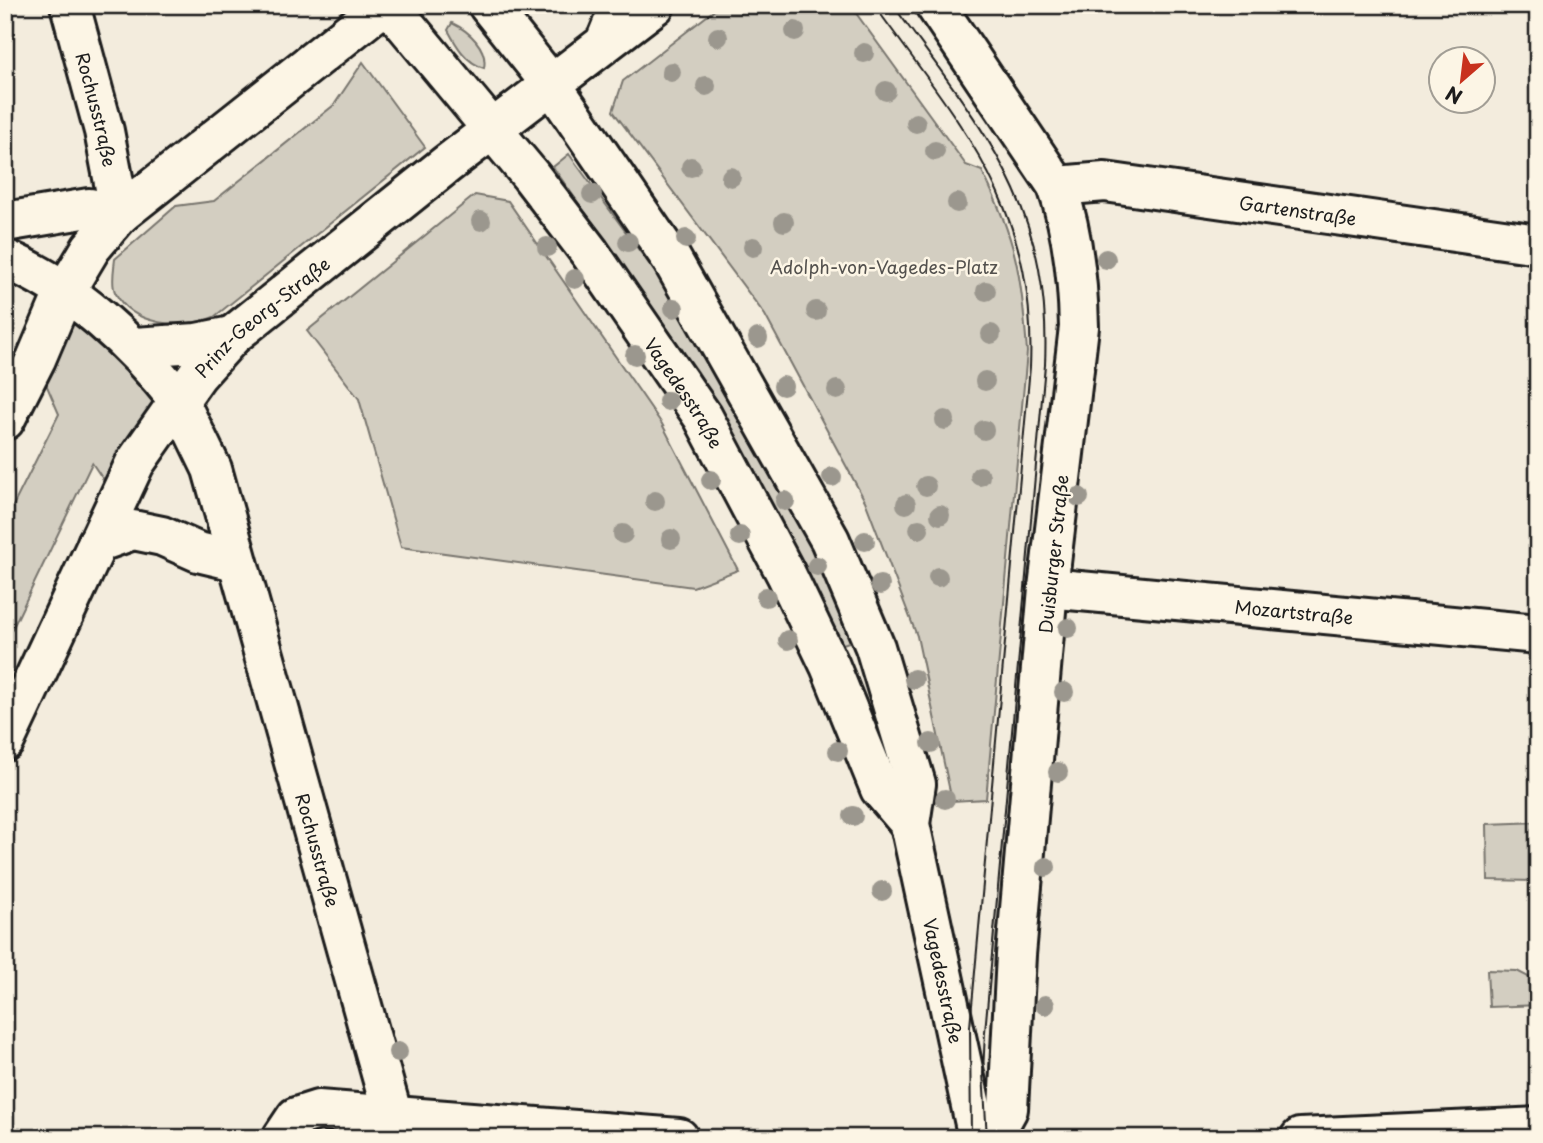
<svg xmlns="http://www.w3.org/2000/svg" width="1543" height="1143" viewBox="0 0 1543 1143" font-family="'Playpen Sans',sans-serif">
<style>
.green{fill:#d3cec1;stroke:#78756e;stroke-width:2}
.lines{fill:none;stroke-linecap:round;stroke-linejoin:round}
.lane-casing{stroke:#1c1c1c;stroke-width:24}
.street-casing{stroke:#1c1c1c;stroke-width:44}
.secondary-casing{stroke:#1c1c1c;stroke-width:44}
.lane{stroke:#fcf5e5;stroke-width:19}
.street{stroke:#fcf5e5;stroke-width:38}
.secondary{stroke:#fcf5e5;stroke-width:38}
.tram{stroke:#1c1c1c;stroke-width:2}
.tree{fill:#9b978e}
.labels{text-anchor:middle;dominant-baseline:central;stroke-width:5;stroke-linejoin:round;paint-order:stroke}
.street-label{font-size:18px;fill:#1c1c1c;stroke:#fcf5e5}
.park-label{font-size:18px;fill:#53514e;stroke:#fcf5e5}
</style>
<rect width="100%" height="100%" fill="#f3ecdd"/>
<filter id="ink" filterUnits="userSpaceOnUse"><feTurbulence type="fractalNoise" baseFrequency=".0143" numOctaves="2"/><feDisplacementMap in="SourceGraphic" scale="14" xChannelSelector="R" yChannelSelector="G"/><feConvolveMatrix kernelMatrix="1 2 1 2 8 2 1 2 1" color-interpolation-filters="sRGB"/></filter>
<g filter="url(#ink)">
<!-- green -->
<path class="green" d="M721,5H850L966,165L982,171C1016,239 1022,276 1027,352L986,799L952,801L917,636L865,501L765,315L613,111L623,81Z
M452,23C469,31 488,48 484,68C466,63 456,45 448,30Z
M363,62L425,147L214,317C183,330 131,326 115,292C111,283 114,269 115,259L176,206L214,201L334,105Z
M569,154L671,294L732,387L858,639L840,645L793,545L698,372L553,167Z
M475,195L508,201L662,424L738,570L693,587L401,547L359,399L307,331Z
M67,321L78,326L158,396L109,488L92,463L5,644V522L59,414L46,384Z
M1538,822V881L1488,880L1487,824Z
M1487,970L1517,971L1538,982V1005L1489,1007Z"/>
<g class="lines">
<defs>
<path id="lane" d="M594,44L610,5"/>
<g id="street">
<path d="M935,5L1057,186C1073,232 1078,278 1079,327L1048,588L1016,955L1008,1109L992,1138"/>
<path id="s1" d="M1057,186L1105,182L1538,244"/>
<path id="s2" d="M179,401L212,469L399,1138"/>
<path d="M97,543L133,530L162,536L198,552L236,561"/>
<path id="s3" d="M1048,588L1538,634"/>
<path d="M282,1138L296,1117L318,1110L679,1138"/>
<path d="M1300,1138L1538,1127"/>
</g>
<g id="secondary">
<path id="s4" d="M70,5L104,131L120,214"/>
<path id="s5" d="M389,5L531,176L590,253L703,417L786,574L830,666L880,789L910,824"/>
<path id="s6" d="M488,5L552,85L672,260L830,540L875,647L916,784L910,824L978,1138"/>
<path d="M5,222L89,208L120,214"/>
<path d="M5,259C74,287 134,344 179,401"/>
<path d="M134,347L197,343L232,336"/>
<path d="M5,420L36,359L64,293L91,248L120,214L384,5"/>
<path id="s7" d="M5,741L135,463L197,375L232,336L447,164L655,5"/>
</g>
</defs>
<!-- lane casing -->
<use href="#lane" class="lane-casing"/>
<!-- street casing -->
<use href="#street" class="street-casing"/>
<!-- secondary casing -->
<use href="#secondary" class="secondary-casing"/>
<!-- lane -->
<use href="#lane" class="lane"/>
<!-- street -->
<use href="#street" class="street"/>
<!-- secondary -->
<use href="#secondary" class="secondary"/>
<!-- tram -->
<path class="tram" d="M874,5C962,127 1037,207 1030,367L970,1027L971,1138
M893,5C982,129 1052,203 1045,365L985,1032L983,1073L987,1138"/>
</g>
<!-- trees -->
<g class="tree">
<circle cx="795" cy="31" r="10"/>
<circle cx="718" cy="37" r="10"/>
<circle cx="864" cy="53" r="10"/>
<circle cx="671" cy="72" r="10"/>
<circle cx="706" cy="86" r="10"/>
<circle cx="886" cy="91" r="10"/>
<circle cx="916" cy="123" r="10"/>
<circle cx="935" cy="151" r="10"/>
<circle cx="691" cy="167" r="10"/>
<circle cx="731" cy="177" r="10"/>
<circle cx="592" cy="194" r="10"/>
<circle cx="957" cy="203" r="10"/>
<circle cx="481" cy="221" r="10"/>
<circle cx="784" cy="222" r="10"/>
<circle cx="686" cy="239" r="10"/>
<circle cx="628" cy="242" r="10"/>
<circle cx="547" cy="247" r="10"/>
<circle cx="753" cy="247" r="10"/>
<circle cx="1106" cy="259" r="10"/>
<circle cx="575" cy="279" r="10"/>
<circle cx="986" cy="291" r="10"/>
<circle cx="674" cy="308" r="10"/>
<circle cx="816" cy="311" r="10"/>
<circle cx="991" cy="334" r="10"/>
<circle cx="758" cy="338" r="10"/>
<circle cx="635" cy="355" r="10"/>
<circle cx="985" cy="381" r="10"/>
<circle cx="783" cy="386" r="10"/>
<circle cx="837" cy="390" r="10"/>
<circle cx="668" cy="401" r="10"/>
<circle cx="945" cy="420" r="10"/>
<circle cx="984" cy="430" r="10"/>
<circle cx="980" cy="476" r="10"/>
<circle cx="832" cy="477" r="10"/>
<circle cx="711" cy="480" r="10"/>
<circle cx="926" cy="486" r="10"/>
<circle cx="1079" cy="497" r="10"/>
<circle cx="655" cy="501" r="10"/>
<circle cx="785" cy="501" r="10"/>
<circle cx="906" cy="504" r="10"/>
<circle cx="940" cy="515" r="10"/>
<circle cx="919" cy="529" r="10"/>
<circle cx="623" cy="534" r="10"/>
<circle cx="740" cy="536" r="10"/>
<circle cx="671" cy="539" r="10"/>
<circle cx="865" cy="541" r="10"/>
<circle cx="817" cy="566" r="10"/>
<circle cx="938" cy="577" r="10"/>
<circle cx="880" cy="585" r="10"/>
<circle cx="766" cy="597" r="10"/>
<circle cx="1068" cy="628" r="10"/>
<circle cx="788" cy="640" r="10"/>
<circle cx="914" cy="679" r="10"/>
<circle cx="1064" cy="692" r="10"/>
<circle cx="931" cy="743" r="10"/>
<circle cx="838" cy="751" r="10"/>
<circle cx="1058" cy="772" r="10"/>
<circle cx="945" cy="799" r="10"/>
<circle cx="853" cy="816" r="10"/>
<circle cx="1046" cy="867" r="10"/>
<circle cx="882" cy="891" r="10"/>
<circle cx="1045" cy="1005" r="10"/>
<circle cx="398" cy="1052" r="10"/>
</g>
</g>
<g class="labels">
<!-- street labels -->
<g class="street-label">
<text stroke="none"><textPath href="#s4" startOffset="108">Rochusstraße</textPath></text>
<text stroke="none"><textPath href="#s1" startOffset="243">Gartenstraße</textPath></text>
<text stroke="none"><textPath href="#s7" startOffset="502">Prinz-Georg-Straße</textPath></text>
<text stroke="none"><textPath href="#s5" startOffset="488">Vagedesstraße</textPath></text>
<text transform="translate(1053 554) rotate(-84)">Duisburger Straße</text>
<text stroke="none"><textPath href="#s3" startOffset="247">Mozartstraße</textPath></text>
<text stroke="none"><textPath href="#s2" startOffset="471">Rochusstraße</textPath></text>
<text stroke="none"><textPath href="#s6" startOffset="1096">Vagedesstraße</textPath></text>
</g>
<!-- park labels -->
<g class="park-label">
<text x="884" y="266">Adolph-von-Vagedes-Platz</text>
</g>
</g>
<!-- margin -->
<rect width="1543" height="1143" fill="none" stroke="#fcf5e5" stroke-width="28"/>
<rect x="14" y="14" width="1515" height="1115" fill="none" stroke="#1c1c1c" stroke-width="2.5" filter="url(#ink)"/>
<!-- north arrow -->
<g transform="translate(1462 80) rotate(208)"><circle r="33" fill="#fcf5e5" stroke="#a29e95" stroke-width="2"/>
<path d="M0-5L12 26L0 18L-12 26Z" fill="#c8321e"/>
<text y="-10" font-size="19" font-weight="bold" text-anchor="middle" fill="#1c1c1c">N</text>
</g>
</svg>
